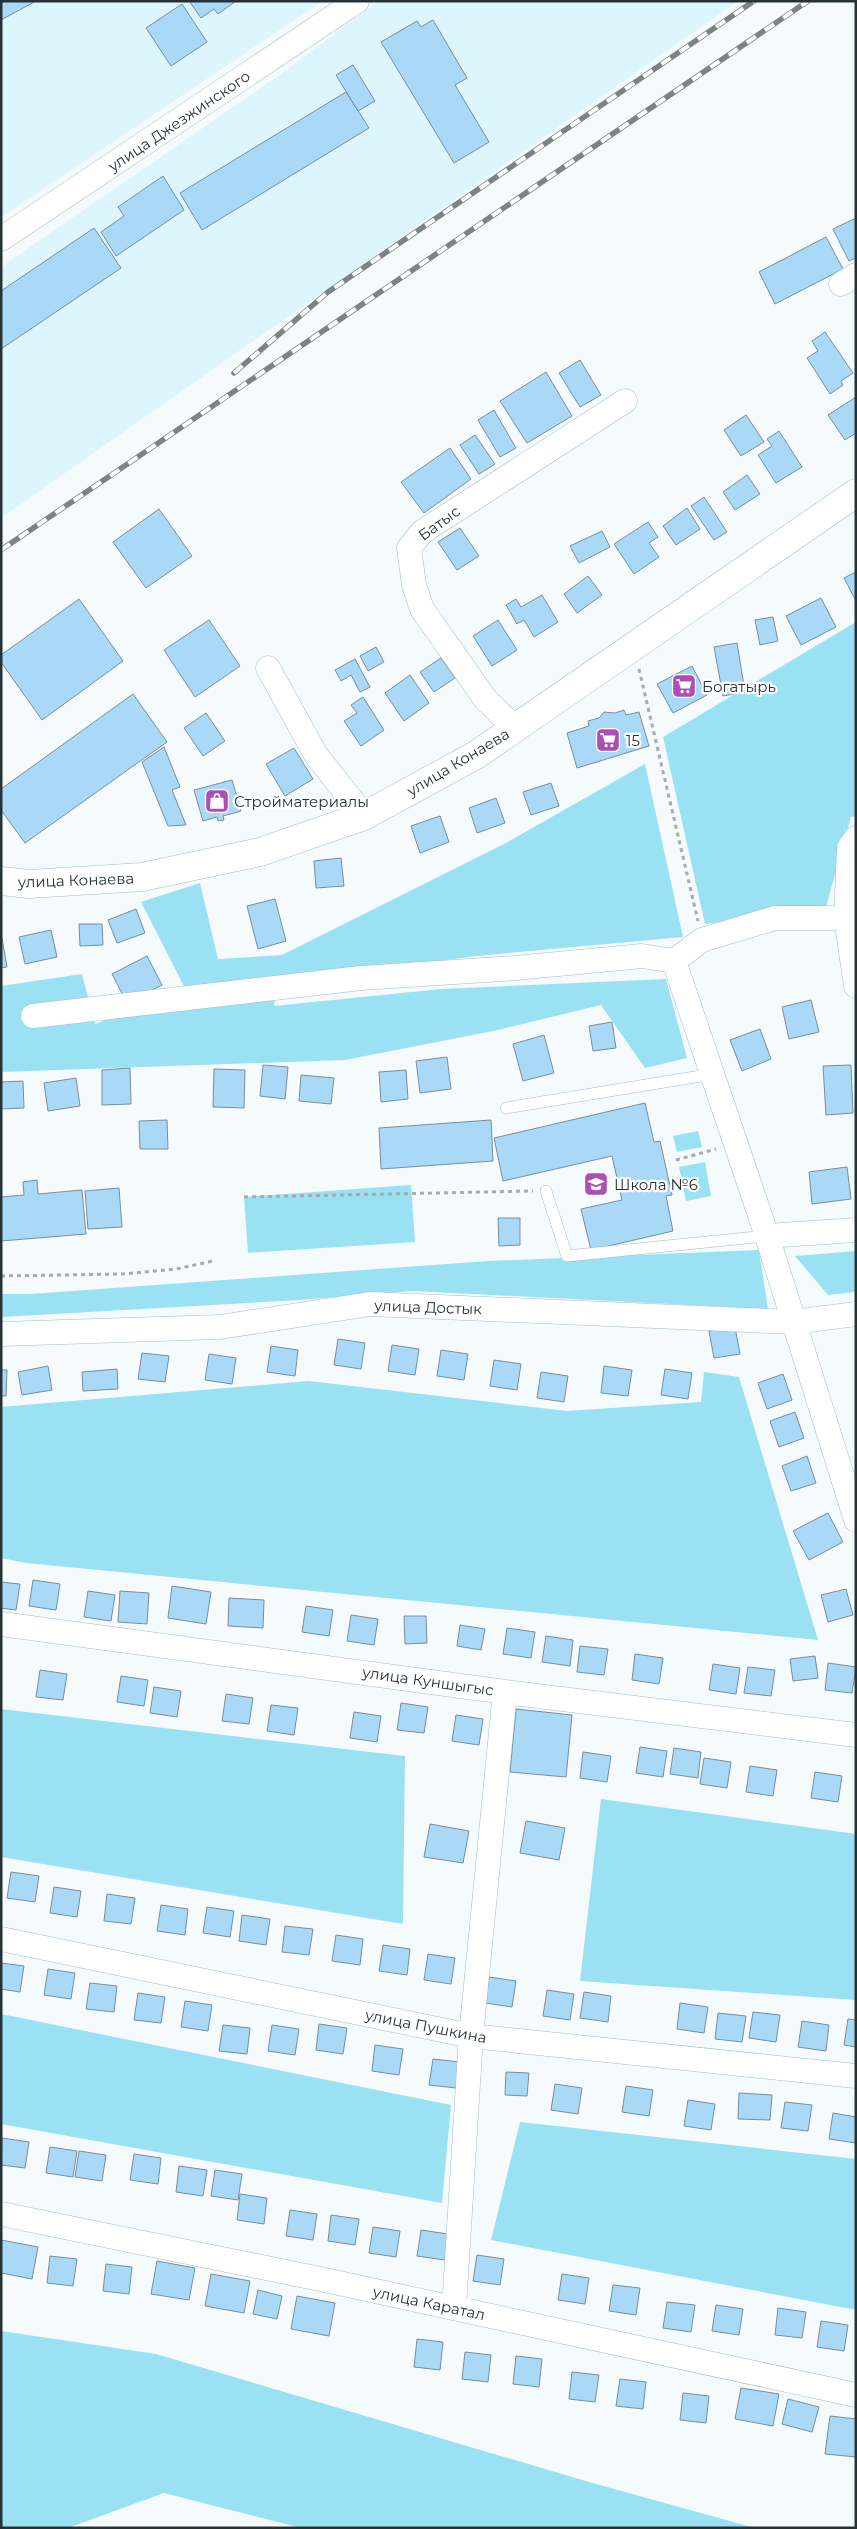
<svg xmlns="http://www.w3.org/2000/svg" width="857" height="2529" viewBox="0 0 857 2529" font-family="Montserrat,sans-serif">
<style>
.built{fill:#ddf5fd}
.green{fill:#9ae1f4}
.building{fill:#aad9f8;stroke:#778e9e}
.lines{fill:none;stroke-linecap:round;stroke-linejoin:round}
.lane-casing{stroke:#9fbec7;stroke-width:12}
.street-casing{stroke:#9fbec7;stroke-width:25}
.secondary-casing{stroke:#9fbec7;stroke-width:29}
.path{stroke:#a3acae;stroke-width:3;stroke-dasharray:4 4;stroke-linecap:butt}
.lane{stroke:#fff;stroke-width:11}
.street{stroke:#fff;stroke-width:24}
.secondary{stroke:#fff;stroke-width:28}
.rail-casing{stroke:#7a8487;stroke-width:5.5}
.rail{stroke:#fff;stroke-width:4;stroke-dasharray:11;stroke-linecap:butt}
.labels{text-anchor:middle;dominant-baseline:central;stroke-width:4.5;stroke-linejoin:round;paint-order:stroke}
.street-label{font-size:15px;fill:#263336;stroke:#fff}
.poi-label{font-size:15px;fill:#263336;stroke:#fff;text-anchor:start}
</style>
<rect width="100%" height="100%" fill="#f5fbfd"/>
<!-- built -->
<path class="built" d="M1,1H323L1,217Z
M379,1H738L1,518V267L278,76Z"/>
<!-- green -->
<path class="green" d="M856,622V816L851,817L826,907L705,924L663,737Z
M645,764L683,937L476,956L277,983L274,1006L441,989L666,979L687,1058L645,1068L601,1005L498,1030L345,1060L1,1072V986L82,974L95,1024L187,992L141,902L200,883L218,959L282,955L506,843Z
M698,1131L702,1147L677,1152L673,1136Z
M705,1162L711,1196L686,1201L679,1167Z
M411,1185L415,1242L248,1253L244,1197Z
M759,1250L768,1309L413,1291L300,1300L1,1317V1294H31L488,1261Z
M856,1251V1292L828,1295L795,1256Z
M704,1372L739,1377L818,1640L26,1563L1,1558V1407L309,1381L567,1411L701,1402Z
M1,1709L405,1756L403,1924L1,1857Z
M601,1799L856,1834V2000L580,1981Z
M1,2014L451,2105L442,2203L1,2124Z
M520,2122L856,2159V2310L491,2240Z
M1,2331L156,2354L589,2482L755,2528H301L164,2493L68,2528H1Z"/>
<!-- building -->
<path class="building" d="M1,1H36L1,20Z
M189,1H236L218,14L214,9L201,18Z
M182,4L207,42L171,66L146,28Z
M433,20L467,78L455,85L489,142L454,163L381,42L417,21L421,27Z
M353,65L375,101L358,111L336,75Z
M346,92L369,128L202,230L180,193Z
M163,176L184,210L116,256L101,232L124,216L118,207Z
M856,218V258L849,261L833,229Z
M94,228L121,268L1,349V291Z
M826,237L843,269L775,304L759,272Z
M825,332L853,373L841,381L843,385L830,394L807,358L818,351L812,341Z
M580,360L601,395L580,407L559,373Z
M546,372L572,416L527,443L500,401Z
M856,397V433L845,440L828,415Z
M494,410L516,448L500,457L478,420Z
M746,415L764,442L741,456L724,430Z
M779,431L802,467L776,483L758,455L772,446L767,439Z
M475,435L495,464L479,474L460,445Z
M450,448L471,479L424,513L401,482Z
M747,475L760,494L735,510L723,492Z
M704,497L727,532L714,540L691,506Z
M687,508L700,529L676,545L663,526Z
M159,509L192,556L146,588L113,542Z
M648,522L658,537L649,543L659,557L634,574L614,544Z
M460,528L479,556L457,570L438,542Z
M602,531L610,547L579,563L570,546Z
M856,572V601L844,578Z
M588,576L602,595L577,613L564,594Z
M542,595L558,622L534,637L524,620L517,624L506,605L516,599L521,607Z
M821,598L836,627L801,645L786,616Z
M79,599L123,661L42,720L1,662V655Z
M773,617L778,641L760,645L755,620Z
M209,620L240,666L195,697L164,650Z
M498,620L517,650L492,666L473,636Z
M737,643L745,692L723,696L714,647Z
M376,647L384,662L368,671L360,656Z
M441,658L455,678L434,692L420,672Z
M355,659L370,687L360,692L351,675L341,681L335,670Z
M692,666L707,695L673,713L657,684Z
M410,675L429,703L404,721L385,693Z
M133,694L167,742L25,843L1,810V789Z
M363,697L384,730L361,746L344,721L357,713L351,705Z
M624,710L626,715L639,712L649,746L577,768L567,733L589,726L588,721L599,718L604,712L615,713Z
M206,713L225,741L203,756L184,728Z
M164,747L180,787L172,790L186,825L168,826L142,762Z
M294,748L313,779L285,796L266,764Z
M232,780L241,811L223,816L224,820L218,821L217,817L203,821L194,790Z
M551,783L559,806L531,815L523,792Z
M496,798L505,823L477,833L469,808Z
M440,816L449,842L420,853L411,826Z
M341,858L344,886L316,888L314,861Z
M275,899L286,941L258,949L247,906Z
M136,909L145,933L117,943L108,920Z
M79,924H102L103,945L80,946Z
M51,930L57,957L25,964L19,937Z
M2,938L7,967L1,968V939Z
M147,956L162,985L127,1003L112,974Z
M811,1000L819,1032L789,1039L782,1007Z
M612,1022L616,1048L593,1051L589,1026Z
M760,1029L771,1059L742,1071L730,1040Z
M544,1035L554,1073L523,1081L513,1044Z
M447,1057L451,1089L420,1093L416,1061Z
M263,1065L288,1067L285,1099L260,1096Z
M851,1065L853,1113L826,1115L823,1066Z
M130,1068L131,1104L102,1105V1070Z
M214,1069L245,1070L244,1108L213,1107Z
M406,1070L408,1099L381,1102L379,1072Z
M301,1075L334,1078L331,1104L299,1101Z
M76,1078L80,1106L48,1111L44,1083Z
M23,1081L24,1108L1,1109V1082Z
M645,1103L654,1142L660,1141L672,1195L666,1196L673,1231L591,1250L581,1209L622,1200L612,1156L503,1181L494,1138Z
M167,1120L168,1149H140L139,1121Z
M491,1120L493,1161L381,1169L379,1128Z
M847,1167L851,1199L812,1204L809,1172Z
M37,1180L38,1194L82,1190L86,1234L1,1241V1197L24,1195L23,1182Z
M119,1188L122,1227L88,1229L85,1191Z
M498,1218H520V1245L499,1246Z
M735,1327L740,1354L714,1358L709,1331Z
M338,1339L365,1343L361,1369L334,1365Z
M392,1345L419,1349L415,1375L388,1371Z
M271,1346L298,1350L295,1376L267,1372Z
M441,1350L468,1354L464,1380L437,1376Z
M142,1353L169,1356L165,1382L138,1379Z
M209,1354L236,1358L232,1384L205,1380Z
M494,1360L521,1364L517,1390L490,1386Z
M48,1366L52,1390L22,1395L18,1372Z
M604,1366L632,1370L628,1396L601,1393Z
M117,1369L118,1389L83,1391L82,1372Z
M665,1369L692,1373L688,1399L661,1395Z
M1,1370H7L6,1396H1Z
M541,1372L568,1376L564,1402L537,1398Z
M783,1374L792,1400L767,1409L758,1383Z
M795,1412L804,1438L779,1447L770,1421Z
M807,1456L816,1483L791,1491L782,1466Z
M828,1513L843,1542L809,1560L793,1531Z
M33,1580L60,1584L56,1610L29,1606Z
M1,1582L20,1584L16,1610L1,1608Z
M172,1586L211,1592L206,1624L168,1618Z
M846,1589L853,1615L828,1622L821,1595Z
M88,1591L115,1595L111,1621L84,1617Z
M120,1591L149,1593L147,1624L118,1622Z
M229,1598L264,1600L263,1628L228,1626Z
M306,1606L333,1610L329,1636L302,1632Z
M351,1615L378,1619L374,1645L347,1641Z
M404,1616H426L427,1643L405,1644Z
M460,1625L485,1629L481,1650L457,1646Z
M507,1628L535,1632L531,1658L503,1654Z
M546,1636L573,1640L570,1666L542,1662Z
M580,1646L608,1649L604,1675L577,1672Z
M635,1654L663,1658L659,1684L632,1680Z
M815,1656L818,1678L793,1681L790,1659Z
M828,1663L856,1667L852,1693L825,1690Z
M713,1664L740,1668L736,1694L709,1690Z
M748,1667L775,1670L771,1696L744,1693Z
M40,1670L67,1674L63,1700L36,1697Z
M121,1676L148,1680L144,1706L117,1702Z
M154,1687L181,1691L177,1717L150,1713Z
M226,1694L253,1698L249,1724L222,1721Z
M401,1703L428,1707L424,1733L397,1730Z
M271,1705L298,1708L294,1735L267,1731Z
M516,1709L572,1715L566,1777L510,1772Z
M354,1712L381,1716L377,1742L350,1738Z
M456,1715L483,1719L479,1745L452,1741Z
M640,1747L667,1751L663,1777L636,1773Z
M674,1748L701,1752L698,1778L670,1774Z
M583,1752L611,1756L607,1782L580,1778Z
M704,1758L731,1762L727,1788L700,1784Z
M750,1766L777,1770L773,1796L746,1792Z
M815,1772L842,1776L838,1802L811,1798Z
M526,1821L565,1828L559,1860L520,1853Z
M430,1824L469,1831L463,1863L424,1857Z
M11,1872L39,1876L35,1902L7,1898Z
M54,1887L81,1891L77,1917L50,1913Z
M107,1894L135,1898L131,1924L104,1921Z
M161,1905L188,1909L185,1935L157,1931Z
M207,1907L234,1911L230,1937L203,1933Z
M242,1915L270,1919L266,1945L239,1941Z
M285,1926L313,1929L309,1955L282,1952Z
M336,1935L363,1939L360,1965L332,1961Z
M383,1945L410,1949L407,1975L379,1971Z
M428,1954L455,1958L451,1984L424,1980Z
M1,1963L24,1966L20,1992L1,1989Z
M48,1969L75,1973L71,1999L44,1995Z
M489,1977L516,1981L512,2007L485,2003Z
M90,1983L117,1986L114,2012L86,2009Z
M547,1990L574,1994L570,2020L543,2016Z
M584,1992L611,1996L608,2022L580,2018Z
M138,1993L165,1997L161,2023L134,2020Z
M185,2001L212,2005L208,2031L181,2027Z
M680,2003L708,2007L704,2033L677,2029Z
M753,2012L780,2015L776,2042L749,2038Z
M718,2013L746,2016L742,2042L715,2039Z
M848,2019L856,2020V2047L844,2045Z
M802,2021L829,2025L826,2051L798,2047Z
M319,2024L347,2028L343,2054L316,2050Z
M223,2025L250,2028L247,2054L219,2051Z
M272,2025L299,2029L295,2055L268,2051Z
M375,2045L403,2049L399,2075L372,2071Z
M433,2059L460,2062L456,2088L429,2085Z
M506,2072L529,2073L527,2096L505,2095Z
M555,2084L582,2088L578,2114L551,2110Z
M626,2086L653,2090L649,2116L622,2112Z
M739,2093L772,2095L770,2120L738,2119Z
M688,2100L715,2104L711,2130L684,2126Z
M785,2102L812,2105L808,2131L781,2128Z
M833,2113L856,2117V2143L829,2139Z
M2,2138L29,2142L25,2168L1,2165Z
M50,2147L77,2151L73,2177L46,2173Z
M79,2151L106,2155L102,2181L75,2177Z
M134,2154L161,2158L158,2184L130,2180Z
M179,2166L207,2170L203,2196L176,2192Z
M215,2170L242,2174L238,2200L211,2196Z
M240,2194L267,2198L264,2224L237,2220Z
M290,2210L317,2214L313,2240L286,2236Z
M331,2215L359,2219L355,2245L328,2241Z
M373,2227L400,2231L396,2257L369,2253Z
M421,2230L448,2234L445,2260L417,2256Z
M1,2240L38,2247L32,2279L1,2273Z
M477,2255L504,2259L500,2285L473,2281Z
M50,2256L77,2259L73,2286L47,2283Z
M157,2261L195,2268L189,2300L151,2294Z
M106,2264L132,2267L129,2294L103,2291Z
M211,2274L250,2281L244,2313L205,2306Z
M562,2274L589,2278L585,2304L558,2300Z
M613,2285L640,2288L636,2315L609,2311Z
M258,2290L282,2296L277,2319L253,2314Z
M297,2296L335,2303L329,2336L291,2329Z
M667,2302L695,2305L691,2332L663,2328Z
M716,2305L743,2309L739,2335L712,2331Z
M778,2308L806,2312L802,2338L775,2335Z
M821,2321L848,2325L844,2351L817,2347Z
M417,2339L443,2342L440,2370L414,2367Z
M465,2352L491,2355L488,2382L462,2379Z
M516,2356L542,2359L539,2387L513,2384Z
M572,2372L599,2375L595,2402L569,2399Z
M620,2379L646,2382L643,2409L616,2406Z
M741,2388L779,2394L773,2426L735,2419Z
M683,2393L709,2396L706,2423L680,2420Z
M788,2399L819,2407L812,2432L782,2424Z
M830,2416L856,2419V2457L825,2454Z"/>
<g class="lines">
<defs>
<path id="lane" d="M506,1108L713,1074
M546,1191L567,1256L767,1236"/>
<path id="street" d="M1,239L357,1
M841,284L856,275
M268,668L316,755L364,816
M515,728L486,700L422,609L414,585L409,548L422,532L625,401
M846,918L849,848L856,838
M674,961L767,1236L856,1520
M33,1016L361,978L516,968L642,956L674,961L702,940L775,918H846L856,986
M767,1236L856,1230
M1,1334L220,1327L370,1304L794,1322L856,1314
M1,1624L505,1692L856,1735
M1,1939L471,2036L856,2076
M1,2214L320,2279L856,2395
M454,2308L471,2036L505,1692"/>
<path id="secondary" d="M1,881L29,884L142,877L260,852L364,816L476,755L856,493"/>
</defs>
<!-- lane casing -->
<use href="#lane" class="lane-casing"/>
<!-- street casing -->
<use href="#street" class="street-casing"/>
<!-- secondary casing -->
<use href="#secondary" class="secondary-casing"/>
<!-- path -->
<path class="path" d="M639,669L698,921
M676,1160L716,1149
M244,1197L533,1191
M1,1276L123,1274L176,1269L213,1261"/>
<!-- lane -->
<use href="#lane" class="lane"/>
<!-- street -->
<use href="#street" class="street"/>
<!-- secondary -->
<use href="#secondary" class="secondary"/>
<defs>
<path id="rail" d="M234,373L328,292L754,1
M1,550L808,1"/>
</defs>
<!-- rail casing -->
<use href="#rail" class="rail-casing"/>
<!-- rail -->
<use href="#rail" class="rail"/>
</g>
<!-- icons -->
<defs>
<symbol id="supermarket-square" viewBox="-11 -11 22 22"><rect x="-9" y="-9" width="18" height="18" rx="4" fill="#ab4eb8" stroke="#fff"/><path d="M-6-5.5h2.5l.6 2H6L4.5 2H-2.5L-4.4-4H-6ZM-1.5 3.2a1.3 1.3 0 1 0 .1 0ZM3 3.2a1.3 1.3 0 1 0 .1 0Z" fill="#fff"/></symbol>
<symbol id="shop-square" viewBox="-11 -11 22 22"><rect x="-9" y="-9" width="18" height="18" rx="4" fill="#ab4eb8" stroke="#fff"/><path d="M-5-2.5h2.3a2.7 3.5 0 0 1 5.4 0H5L5.5 6h-11ZM-1.5-2.5h3a1.5 2.3 0 0 0-3 0Z" fill="#fff"/></symbol>
<symbol id="school-square" viewBox="-11 -11 22 22"><rect x="-9" y="-9" width="18" height="18" rx="4" fill="#ab4eb8" stroke="#fff"/><path d="M0-5L7-2L0 1L-7-2ZM-4 1L0 2.5L4 1V4Q0 6-4 4Z" fill="#fff"/></symbol>
</defs>
<g fill-rule="evenodd">
<use href="#supermarket-square" x="670" y="672" width="28" height="28"/>
<use href="#supermarket-square" x="594" y="726" width="28" height="28"/>
<use href="#shop-square" x="203" y="787" width="28" height="28"/>
<use href="#school-square" x="582" y="1170" width="28" height="28"/>
</g>
<g class="labels">
<!-- street labels -->
<g class="street-label">
<text transform="translate(179 121) rotate(-34)">улица Джезжинского</text>
<text transform="translate(439 523) rotate(-36)">Батыс</text>
<text transform="translate(458 762) rotate(-31)">улица Конаева</text>
<text transform="translate(76 880) rotate(-2)">улица Конаева</text>
<text transform="translate(428 1307) rotate(2)">улица Достык</text>
<text transform="translate(428 1681) rotate(8)">улица Куншыгыс</text>
<text transform="translate(426 2026) rotate(11)">улица Пушкина</text>
<text transform="translate(429 2303) rotate(12)">улица Каратал</text>
</g>
<!-- poi labels -->
<g class="poi-label">
<text x="702" y="686">Богатырь</text>
<text x="626" y="740">15</text>
<text x="234" y="801">Стройматериалы</text>
<text x="614" y="1184">Школа №6</text>
</g>
</g>
<!-- border -->
<rect width="857" height="2529" fill="none" stroke="#263336" stroke-width="5"/>
</svg>
